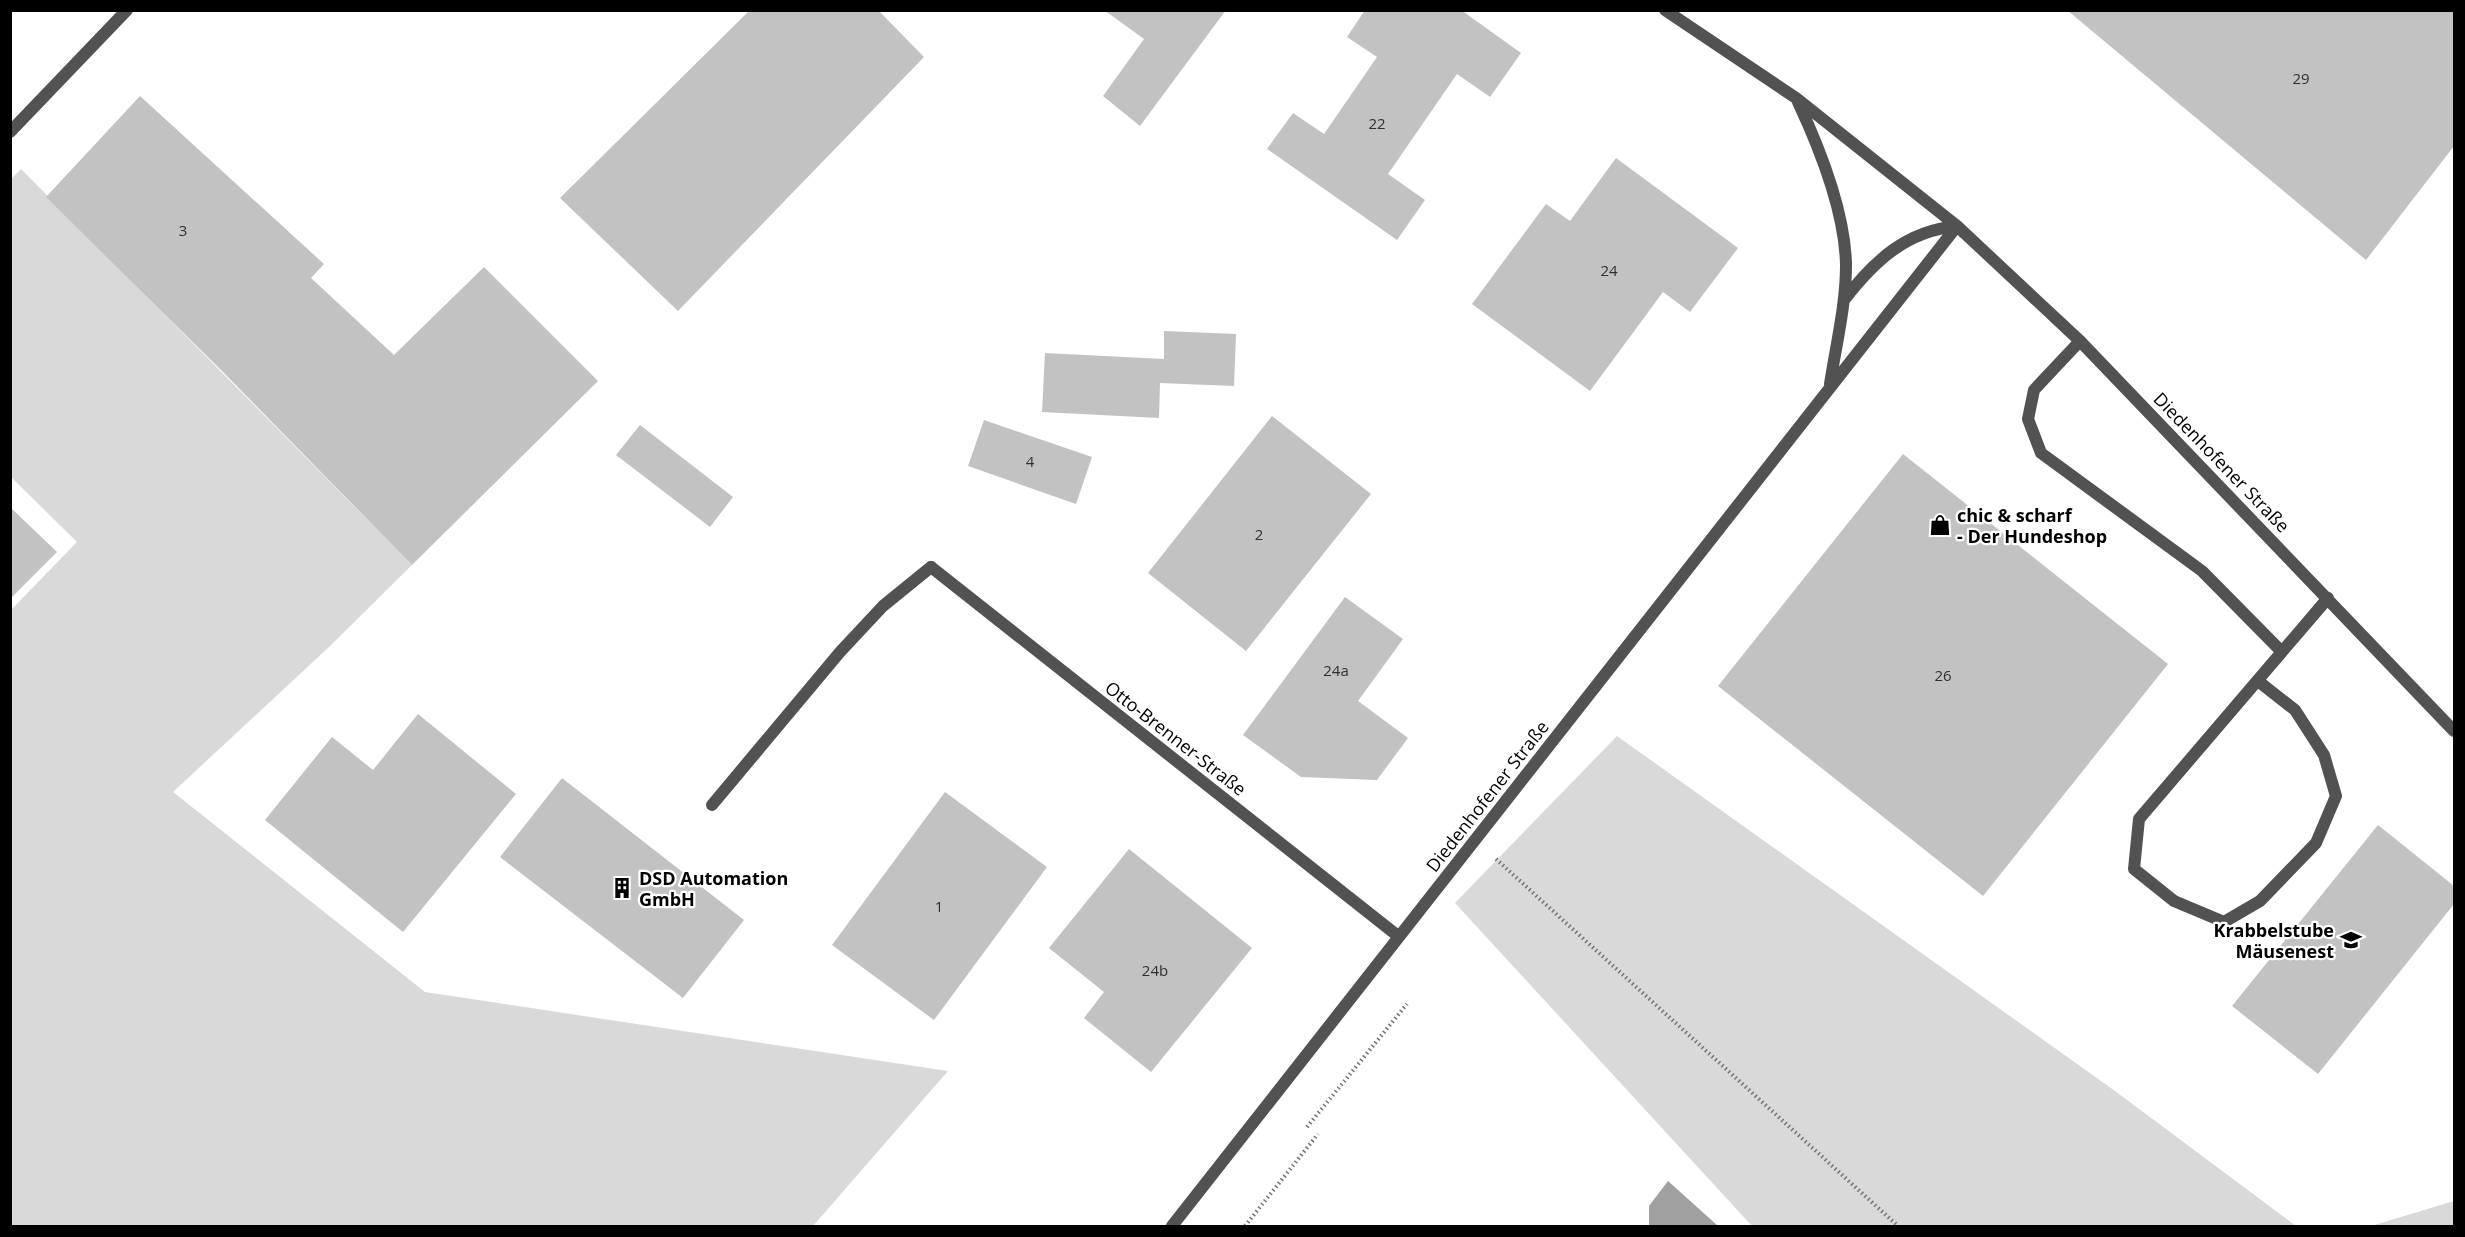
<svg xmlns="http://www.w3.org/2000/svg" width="2465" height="1237" viewBox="0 0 2465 1237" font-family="'Open Sans',sans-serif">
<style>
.green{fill:#d9d9d9}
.water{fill:#a0a0a0}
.building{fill:#c2c2c2}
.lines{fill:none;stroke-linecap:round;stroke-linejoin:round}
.path{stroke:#747474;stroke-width:4;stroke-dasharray:1.5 3;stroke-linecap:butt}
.service{stroke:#525252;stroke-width:12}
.minor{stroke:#525252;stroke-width:12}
.labels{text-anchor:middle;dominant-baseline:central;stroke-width:4.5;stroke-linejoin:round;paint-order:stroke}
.number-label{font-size:15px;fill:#303030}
.street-label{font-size:18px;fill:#000;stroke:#fff}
.poi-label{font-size:18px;font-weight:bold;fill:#000;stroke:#fff;text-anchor:start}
</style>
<rect width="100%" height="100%" fill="#fff"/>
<!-- green -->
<path class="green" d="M21,169L412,565L329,647L173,792L425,992L948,1071L813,1226H11L10,611L77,542L11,477L10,180Z
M1617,736L2115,1091L2296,1226H1752L1455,903Z
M2454,1201V1226H2371Z"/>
<!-- water -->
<path class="water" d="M1668,1181L1718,1226H1649V1206Z"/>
<!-- building -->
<path class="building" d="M750,10H878L924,57L678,311L560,198Z
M1104,10H1226L1140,126L1103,96L1144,39Z
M1365,10H1461L1521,53L1490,97L1457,74L1388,174L1425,200L1397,240L1267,149L1293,113L1324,134L1377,57L1347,37Z
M2067,10H2454V146L2366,260Z
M140,96L324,264L311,278L394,355L484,267L598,381L412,565L220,369L46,197Z
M1616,158L1738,248L1690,312L1663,292L1590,391L1472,304L1546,204L1570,221Z
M1164,331L1236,334L1234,386L1160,383L1159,418L1042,412L1045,353L1164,359Z
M1272,416L1371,494L1246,651L1148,573Z
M984,420L1092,457L1076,504L968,466Z
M640,425L733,497L710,527L616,455Z
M1903,454L2168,664L1983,896L1718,686Z
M10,507L57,552L10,599Z
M1345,597L1403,639L1358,701L1408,738L1377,780L1301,777L1243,735Z
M418,714L516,794L403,932L265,820L332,737L373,770Z
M562,778L744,920L683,998L500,857Z
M945,792L1047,867L934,1020L832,945Z
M2378,825L2454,886V904L2318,1074L2232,1006Z
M1129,849L1252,948L1151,1072L1084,1018L1104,992L1049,948Z"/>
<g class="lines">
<!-- path -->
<path class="path" d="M1496,859L1898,1226
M1307,1127L1407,1004
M1245,1226L1318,1134"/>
<!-- service -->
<path class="service" d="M2080,341L2034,390L2028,419L2041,453L2202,571L2282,652
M2258,681L2295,710L2324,755L2336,796L2316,843L2260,901L2224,922L2174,901L2134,869L2139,819L2328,598
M712,805L840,652L883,606L931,567"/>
<!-- minor -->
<path class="minor" d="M1665,10L1796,98L1957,226L2080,341L2454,731
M1798,102C1820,149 1845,212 1846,265C1846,305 1836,345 1830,384
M10,132L127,10
M1844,300C1874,261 1906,231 1957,226
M931,567L1398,936
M1172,1226L1957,226"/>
</g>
<!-- icons -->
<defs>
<symbol id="shop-bare" viewBox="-9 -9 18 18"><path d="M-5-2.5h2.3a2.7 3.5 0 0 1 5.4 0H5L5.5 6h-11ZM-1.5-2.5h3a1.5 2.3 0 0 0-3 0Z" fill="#000" stroke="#fff" stroke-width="2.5" paint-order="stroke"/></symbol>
<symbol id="building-bare" viewBox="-9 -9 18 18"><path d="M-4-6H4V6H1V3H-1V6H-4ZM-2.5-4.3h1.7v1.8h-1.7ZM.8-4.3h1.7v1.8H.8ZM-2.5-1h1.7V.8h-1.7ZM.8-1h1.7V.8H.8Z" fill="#000" stroke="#fff" stroke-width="2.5" paint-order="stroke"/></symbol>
<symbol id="school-bare" viewBox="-9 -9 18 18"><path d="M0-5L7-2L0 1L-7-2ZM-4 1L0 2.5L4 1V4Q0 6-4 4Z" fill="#000" stroke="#fff" stroke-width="2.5" paint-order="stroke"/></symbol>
</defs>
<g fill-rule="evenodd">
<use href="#shop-bare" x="1925" y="510" width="30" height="30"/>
<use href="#building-bare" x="607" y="873" width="30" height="30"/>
<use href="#school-bare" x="2336" y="925" width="30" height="30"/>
</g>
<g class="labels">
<!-- number labels -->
<g class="number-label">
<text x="2301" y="78">29</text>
<text x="1377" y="123">22</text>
<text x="183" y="230">3</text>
<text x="1609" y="270">24</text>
<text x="1030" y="461">4</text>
<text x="1259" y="534">2</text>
<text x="1336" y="670">24a</text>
<text x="1943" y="675">26</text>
<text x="939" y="906">1</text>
<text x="1155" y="970">24b</text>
</g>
<!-- street labels -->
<g class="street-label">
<text transform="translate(2222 462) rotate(46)">Diedenhofener Straße</text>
<text transform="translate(1176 738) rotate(38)">Otto-Brenner-Straße</text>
<text transform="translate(1487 796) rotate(-52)">Diedenhofener Straße</text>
</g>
<!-- poi labels -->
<g class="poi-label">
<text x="1957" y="515">chic &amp; scharf<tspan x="1957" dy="21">- Der Hundeshop</tspan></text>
<text x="639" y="878">DSD Automation<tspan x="639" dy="21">GmbH</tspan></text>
<text x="2334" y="930" text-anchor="end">Krabbelstube<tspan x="2334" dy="21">Mäusenest</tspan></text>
</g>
</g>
<!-- border -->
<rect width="2465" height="1237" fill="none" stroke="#000000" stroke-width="24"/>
</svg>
